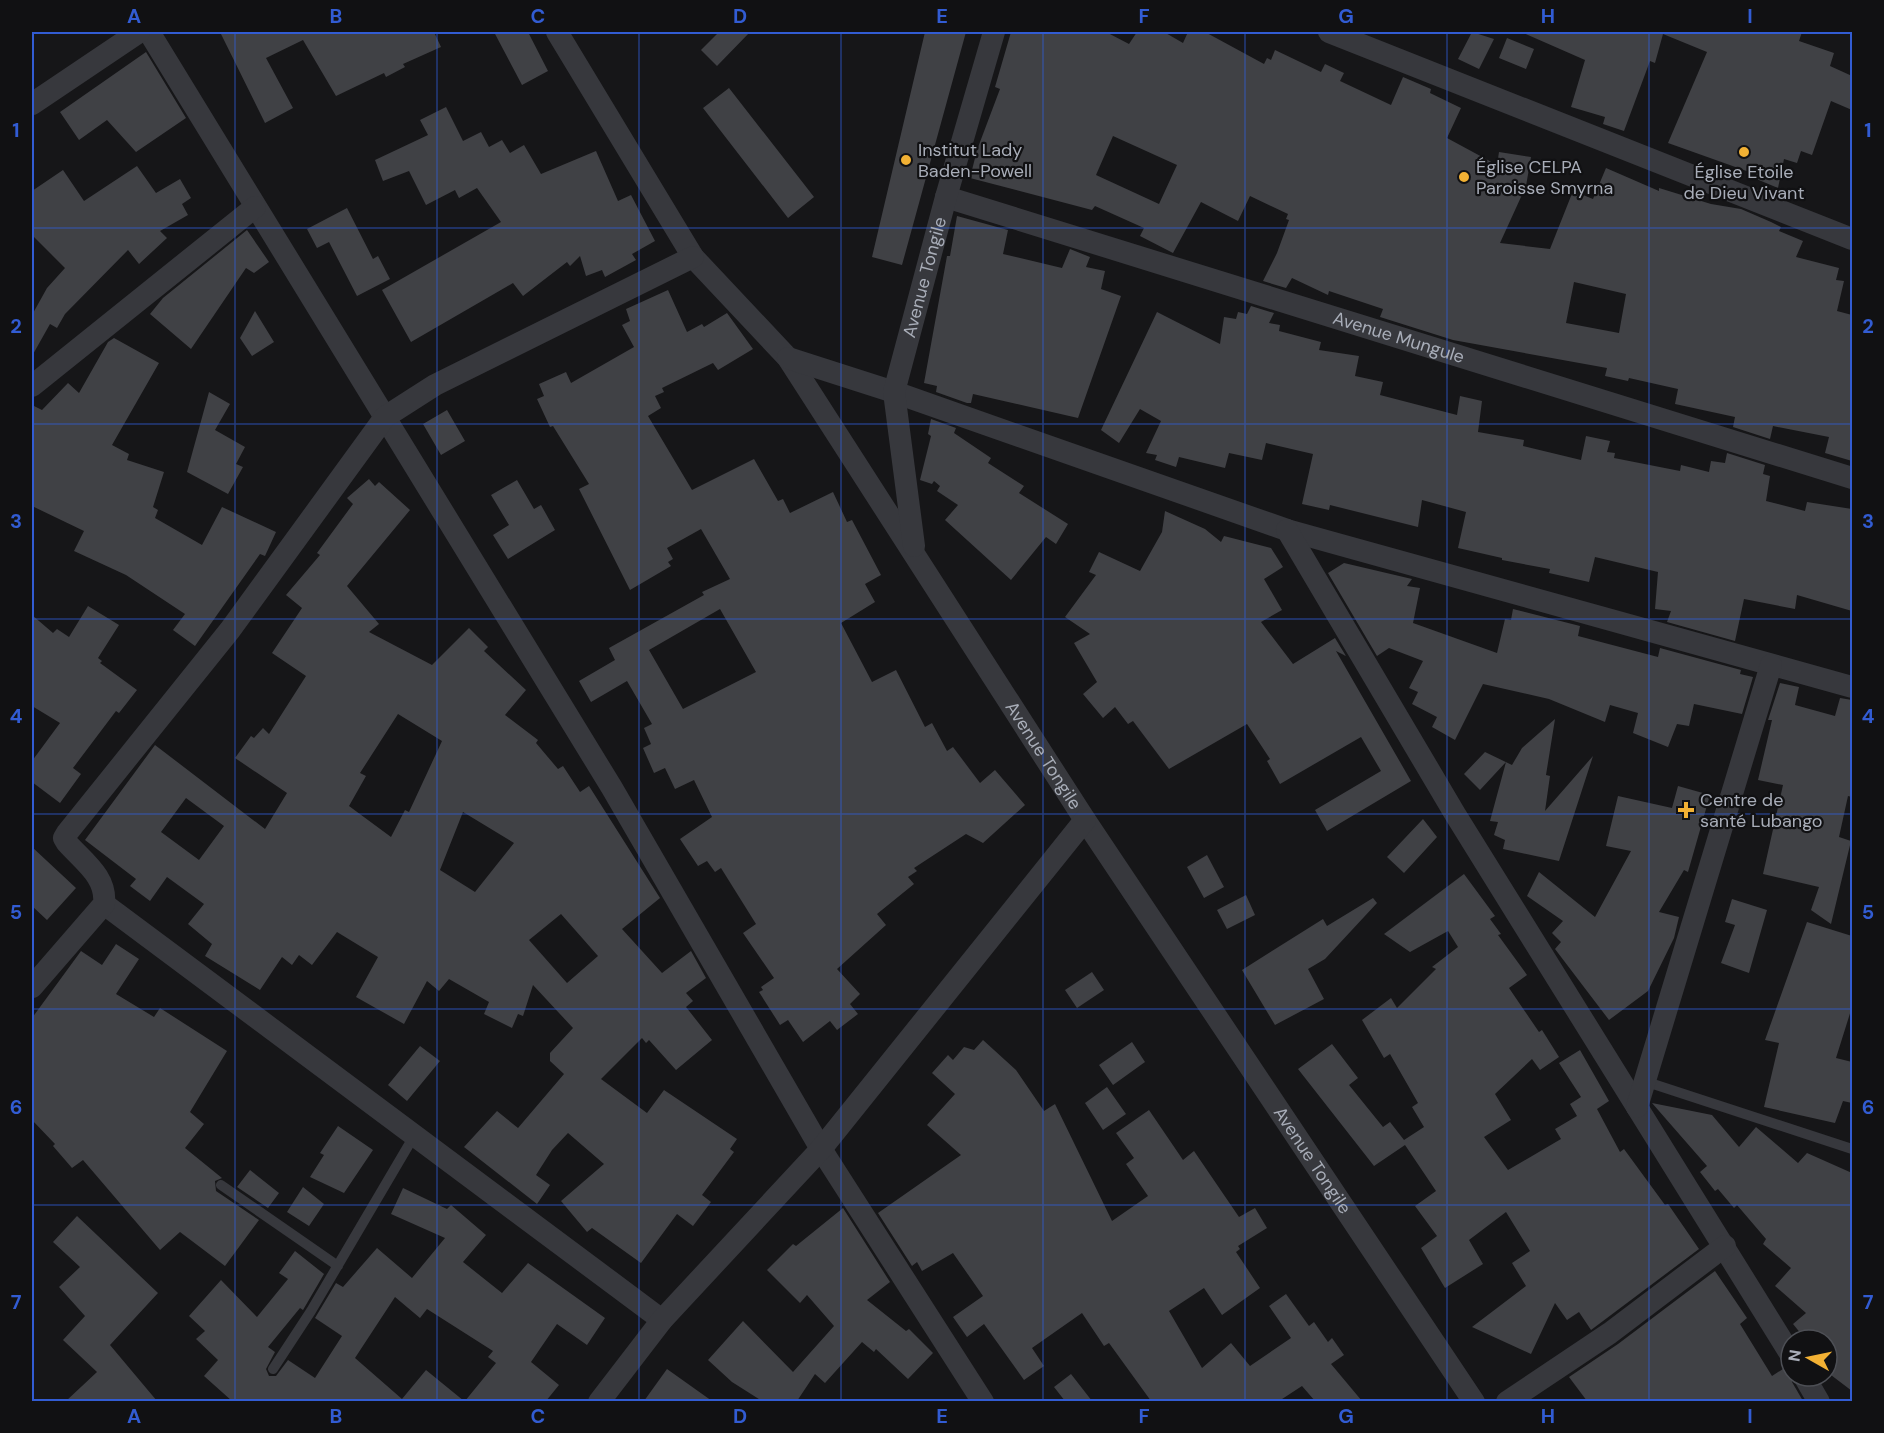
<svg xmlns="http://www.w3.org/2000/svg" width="1884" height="1433" viewBox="0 0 1884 1433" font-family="'DM Sans',sans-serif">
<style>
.building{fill:#404145;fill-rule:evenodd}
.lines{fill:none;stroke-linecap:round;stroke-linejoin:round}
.service{stroke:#37383d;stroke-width:10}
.minor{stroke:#37383d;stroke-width:22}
.grid{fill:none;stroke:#325cd3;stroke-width:1.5;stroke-opacity:0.55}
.poi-dot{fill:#f2b134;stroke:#111113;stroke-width:2}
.labels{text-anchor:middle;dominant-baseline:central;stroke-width:4.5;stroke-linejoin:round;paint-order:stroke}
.poi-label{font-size:18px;fill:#a8adb8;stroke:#111113;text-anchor:start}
.street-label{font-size:18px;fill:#a8adb8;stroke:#111113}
.neatline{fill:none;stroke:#325cd3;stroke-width:2}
.grid-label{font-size:20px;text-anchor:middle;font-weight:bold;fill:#325cd3}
</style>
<rect width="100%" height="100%" fill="#161618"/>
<!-- building -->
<path class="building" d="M220,32H434L441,47L403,64L405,67L386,77L384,73L336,96L303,40L266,58L293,108L265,123Z
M494,32H528L548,71L522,85Z
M719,32H750L717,66L701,50Z
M925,32H966L902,265L872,257Z
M1011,32H1106L1129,44L1137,32H1164L1183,43L1188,32H1205L1264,64L1267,58L1271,60L1275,50L1321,72L1325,64L1344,73L1340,81L1391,105L1403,77L1431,89L1430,93L1461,108L1447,138L1497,165L1499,152L1531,157L1526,186L1500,243L1550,249L1573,191L1593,199L1606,168L1659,191V188L1711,204L1741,209L1771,222L1781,227L1779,231L1803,241L1796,257L1839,268L1836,280L1844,281L1837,311L1852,315V461L1825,453L1829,437L1773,426L1770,439L1733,427L1735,417L1675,404L1678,389L1629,378L1628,381L1605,376L1607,368L1453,340L1380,317L1383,309L1329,291L1328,295L1292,278L1286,288L1263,281L1277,253L1289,220L1286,219L1288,214L1250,196L1238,221L1201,202L1173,253L1140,236L1144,228L1095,206L1092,210L970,178L977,150L1000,89L995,87ZM1113,136L1177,165L1159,204L1096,175ZM1574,282L1626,294L1619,333L1566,323Z
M1472,32L1494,39L1479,69L1458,59Z
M1521,32H1802L1799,41L1834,53L1830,66L1852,76V110L1831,101L1812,155L1801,151L1797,163L1784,159L1778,188L1754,178L1755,174L1668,143L1707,52L1663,34L1655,63L1650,61L1624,131L1603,124L1605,117L1571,107L1585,60Z
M1507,38L1534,49L1526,69L1499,58Z
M146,52L186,118L136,152L107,120L79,140L60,112Z
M729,88L814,197L788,218L703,108Z
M446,107L463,141L481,132L489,147L502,140L510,153L524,145L541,174L596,151L618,201L631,195L655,241L632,254L636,260L605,277L602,270L586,276L580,256L570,266L567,262L523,296L513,283L411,342L382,290L501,222L477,188L459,198L455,190L426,205L409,171L383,181L375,160L428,135L420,120Z
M137,166L156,193L180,179L191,198L182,204L188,215L160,231L167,238L139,264L128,250L65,314L57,328L50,324L32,356V315L47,288L65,268L32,235V191L63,170L84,201Z
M347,208L373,259L378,256L390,279L357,296L329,242L317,248L307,229Z
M957,216L1008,230L1003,254L1062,268L1070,249L1090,257L1086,267L1105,271L1101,289L1121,296L1078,418L973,394L971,403H967L936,392L937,386L924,383L947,256H950Z
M247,230L269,262L254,273L246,268L191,349L150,314L163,298Z
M668,290L687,332L702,324L704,327L727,313L753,349L718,370L713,363L662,388L664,392L655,396L661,408L648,416L692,490L754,459L778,501L783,499L790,513L833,492L847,522L852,520L881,575L865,584L875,602L841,623L872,682L896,670L925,727L932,723L947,751L953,747L980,783L995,770L1025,805L983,843L966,834L914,868L917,871L908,877L914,884L877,914L886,925L837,969L860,994L850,1004L858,1014L837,1030L830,1021L803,1042L788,1020L780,1025L759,992L763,990L761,987L774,978L743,933L756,924L721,868L715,872L707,861L698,866L680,839L712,817L694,780L675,789L665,768L654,773L643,748L651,744L644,728L652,724L627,681L591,702L579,681L615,660L609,648L704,595L702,592L730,579L701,529L667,548L673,559L668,562L671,566L630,590L579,489L589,484L553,426L550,427L537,399L544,396L539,384L566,372L571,383L634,347L622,325L630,321L626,309ZM720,609L756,672L683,709L649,650Z
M1251,306L1274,313L1269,323L1280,325L1279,331L1321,342L1319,350L1359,356L1355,376L1383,382L1380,395L1457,415L1460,396L1482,401L1478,432L1524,440L1523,446L1581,460L1586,436L1610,441L1607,452L1615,453L1614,458L1680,471L1681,465L1709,472L1711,461L1725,463L1727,453L1765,465L1763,474L1770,476L1766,501L1805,511L1807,502L1852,509V611L1797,595L1795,609L1744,599L1735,641L1667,622L1671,611L1655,609L1658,572L1595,557L1589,582L1549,573L1550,569L1502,560V558L1458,548L1466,512L1422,500L1418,527L1330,505L1329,510L1302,504L1313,454L1266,443L1262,460L1229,453L1225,468L1179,457L1176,467L1155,460L1157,455L1146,453L1161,421L1140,409L1119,443L1101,430L1157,312L1220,344L1224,317L1236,319L1238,312L1247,314Z
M255,311L274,342L252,356L240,338Z
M114,338L159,363L112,445L129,454L127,460L164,472L153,507L158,510L155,518L202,545L222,507L276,532L265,556L260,554L195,646L173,630L185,614L126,575L74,551L84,531L32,506V405L42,410L68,383L79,393L108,342Z
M209,392L230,404L215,430L245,447L236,464L243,467L228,494L187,472Z
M447,410L465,441L441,455L423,424Z
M931,419L956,428L954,433L991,458L988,463L1024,486L1019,493L1068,524L1056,544L1046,537L1011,580L945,520L958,505L937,491L940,486L934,481L932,484L920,480L931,436L928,434Z
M369,479L375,486L379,482L410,510L347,586L379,624L369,632L432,665L469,628L488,647L484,651L526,690L505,715L538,740L536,743L558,769L563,766L580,792L589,786L660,898L622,929L662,973L691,951L706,978L686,993L693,1001L686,1007L712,1040L676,1070L649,1040L646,1043L642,1038L601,1079L647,1113L664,1090L737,1139L730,1149L734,1152L702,1195L711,1202L693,1226L677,1214L641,1263L592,1228L587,1232L561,1201L604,1164L568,1133L552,1150L536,1175L550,1185L537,1204L464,1147L497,1111L518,1128L564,1074L550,1061V1053L573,1028L533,985L523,1016L518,1014L512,1028L484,1014L489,1002L449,979L439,991L427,981L404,1024L356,997L378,957L337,932L312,965L299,955L292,965L282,957L260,990L205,956L212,944L188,924L204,904L167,877L150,901L130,886L136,879L85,840L155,745L265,829L287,793L235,758L251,736L254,738L263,728L269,734L306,676L272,653L302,608L286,595L320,555L317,553L353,504L347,498ZM398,714L442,741L409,812L405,810L391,837L349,806L366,776L360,773ZM186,798L224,826L199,860L161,832ZM463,812L514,843L475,892L440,870ZM561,914L598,956L567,983L529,940Z
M517,480L534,509L541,505L555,530L508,559L493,535L509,525L491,495Z
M1165,511L1205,529L1221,542L1224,536L1271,548L1283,567L1264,579L1282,610L1261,622L1293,664L1335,638L1346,656L1336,651L1411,781L1327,831L1315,810L1381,771L1361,737L1280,784L1267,761L1270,759L1247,724L1169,769L1133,721L1128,724L1115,707L1103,718L1083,694L1097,682L1074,643L1090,634L1065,617L1096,575L1089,572L1099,552L1140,571L1162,532Z
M1344,563L1412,579L1407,586L1420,588L1413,623L1497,653L1505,619L1511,620L1513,609L1580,626L1578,636L1658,657L1660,648L1741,670L1740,674L1753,677L1742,714L1694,704L1689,726L1677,724L1668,747L1633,733L1638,713L1610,705L1605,722L1549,699L1483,684L1455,740L1432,727L1437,717L1412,704L1418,692L1409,688L1423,661L1389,648L1377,656L1328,573Z
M88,606L119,625L98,658L102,661L100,663L137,690L119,713L116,711L73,768L81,774L60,803L32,782V761L60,723L32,706V615L53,633L57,629L69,637Z
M1780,683L1799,687L1795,705L1835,716L1840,698L1852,700V797L1848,796L1839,837L1851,841L1831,924L1811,910L1819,887L1763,874L1783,785L1758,780L1772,720H1768Z
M1555,719L1546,775L1550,776L1545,811L1593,756L1559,861L1503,849L1505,840L1494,835L1498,822L1490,821L1506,762L1480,790L1464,774L1485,752L1512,765L1522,748Z
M1678,786L1710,795L1688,872L1684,870L1659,912L1679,917L1674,938L1648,991L1609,1020L1555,949L1561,942L1552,933L1563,921L1527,896L1539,872L1595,917L1631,851L1606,846L1618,796L1672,808Z
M1423,819L1437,837L1404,873L1387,857Z
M32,847L76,888L47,920L32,906Z
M1207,855L1224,887L1204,898L1187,867Z
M1464,874L1495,916L1490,919L1501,934L1498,935L1527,975L1509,988L1539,1032L1542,1030L1559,1057L1540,1070L1532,1059L1495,1094L1511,1120L1484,1137L1508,1170L1561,1139L1555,1129L1577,1116L1570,1104L1581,1097L1559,1063L1580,1050L1609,1101L1597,1109L1620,1152L1624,1149L1665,1205L1668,1204L1699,1249L1591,1330L1579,1312L1567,1320L1555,1303L1531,1354L1472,1327L1526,1286L1512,1263L1530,1251L1506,1212L1469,1240L1483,1264L1445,1288L1421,1248L1437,1236L1415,1206L1436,1191L1405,1145L1374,1166L1298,1069L1332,1044L1358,1078L1349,1085L1383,1127L1390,1122L1404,1140L1424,1127L1412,1107L1418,1103L1390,1054L1384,1058L1362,1020L1391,998L1397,1008L1436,969L1432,967L1458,947L1448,931L1410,952L1384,934Z
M1246,895L1255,915L1227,929L1217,910Z
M1373,898L1377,903L1325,959L1308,969L1324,999L1275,1025L1242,970L1323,919L1327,926Z
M1732,899L1767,910L1749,973L1721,963L1735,925L1725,922Z
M1807,922L1852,936V1007L1836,1058L1852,1062V1103L1843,1101L1835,1123L1764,1107L1779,1043L1765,1040Z
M116,944L139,959L116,994L154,1017L160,1008L227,1051L190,1112L204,1124L185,1148L222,1178L215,1181L216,1191L259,1220L225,1266L180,1232L160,1250L83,1160L72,1168L53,1146L55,1144L32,1120V1018L81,951L102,965Z
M1092,972L1104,990L1077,1008L1065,990Z
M983,1040L1016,1070L1044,1111L1055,1104L1112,1221L1148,1196L1126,1164L1134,1158L1116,1133L1149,1110L1183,1160L1194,1151L1239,1217L1255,1208L1267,1228L1238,1246L1240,1249L1236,1252L1260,1288L1222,1315L1204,1288L1169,1311L1202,1368L1231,1343L1250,1366L1291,1338L1269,1306L1286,1294L1309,1326L1314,1322L1328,1342L1332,1338L1344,1355L1331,1364L1362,1401H1315L1302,1386L1279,1401H1151L1109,1343L1104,1346L1082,1313L1032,1348L1044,1366L1024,1380L984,1324L967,1337L953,1317L983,1296L953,1253L922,1271L917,1262L912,1266L878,1213L961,1155L927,1125L955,1094L932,1073L948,1055L953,1060L964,1047L974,1050Z
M1132,1042L1145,1062L1113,1085L1099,1065Z
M420,1046L440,1061L407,1101L388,1085Z
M1107,1087L1126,1114L1103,1130L1085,1103Z
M1652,1103L1712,1115L1739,1147L1756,1127L1798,1163L1807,1153L1852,1173V1391L1827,1372V1340H1806L1793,1324L1806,1313L1775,1286L1791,1268L1763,1244L1766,1239L1737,1205L1734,1208L1718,1189L1715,1191L1700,1172L1707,1166Z
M338,1126L373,1150L344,1193L310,1177L324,1155L320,1153Z
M250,1170L279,1193L268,1208L237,1187Z
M303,1187L324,1204L309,1226L287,1212Z
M403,1188L447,1209L451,1205L486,1235L463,1262L502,1293L528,1263L605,1318L587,1345L557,1324L531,1362L559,1385L546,1401H465L496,1363L488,1357L493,1351L427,1309L420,1318L395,1297L355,1358L402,1399L426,1370L464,1401H232L204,1376L218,1360L196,1339L205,1331L189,1316L221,1280L257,1317L288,1279L279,1273L295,1251L324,1274L303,1310L300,1308L268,1347L275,1352L266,1369L269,1376H276L288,1360L315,1378L342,1336L315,1318L336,1283L343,1287L377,1248L412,1278L445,1238L391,1214Z
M843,1208L890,1282L867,1300L906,1331L909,1329L933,1353L908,1379L876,1349L874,1352L862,1342L825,1383L815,1374L797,1401H762L732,1382L708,1360L743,1321L793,1372L834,1326L807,1295L800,1303L767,1270L793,1244L796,1246Z
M77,1216L158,1293L110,1345L157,1401H66L97,1372L63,1340L85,1316L59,1287L80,1267L53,1242Z
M1715,1271L1747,1318L1740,1324L1772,1376L1786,1367L1791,1368L1792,1382L1803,1401H1587L1569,1377L1618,1344Z
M667,1369L712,1401H644Z
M1071,1374L1092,1401H1065L1054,1387Z"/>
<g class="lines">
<!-- service -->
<path class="service" d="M1647,1082L1852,1149
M221,1185L338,1266
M273,1369L311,1311L414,1136"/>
<!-- minor -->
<g class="minor">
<path d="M149,32L612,788L821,1149L983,1402"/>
<path id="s1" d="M557,32L693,257L788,358L1085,820L1474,1402"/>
<path d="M1329,32L1852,239"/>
<path d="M32,104L139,32"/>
<path id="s2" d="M946,197L1852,478"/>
<path d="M788,358L894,392L1287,530L1852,687"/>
<path d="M32,386L255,207"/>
<path d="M1287,530L1455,814L1791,1355"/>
<path id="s3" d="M914,546L894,392L946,197L994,32"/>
<path d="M104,904L662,1320"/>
<path d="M32,987L104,904C107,877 84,862 67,843L64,838L67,833L230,630L385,417L435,385L693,257"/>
<path d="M1637,1107L1771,665"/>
<path d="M1804,1376L1819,1402"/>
<path d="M599,1402L662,1320L821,1149L1085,820"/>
<path d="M1507,1402L1610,1333L1725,1246"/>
</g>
</g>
<!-- grid -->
<path class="grid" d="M235,32V1402M437,32V1402M639,32V1402M841,32V1402M1043,32V1402M1245,32V1402M1447,32V1402M1649,32V1402M32,228H1852M32,424H1852M32,619H1852M32,814H1852M32,1009H1852M32,1205H1852"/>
<!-- markers -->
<g class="poi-dot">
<circle cx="1744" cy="152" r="6"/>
<circle cx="906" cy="160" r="6"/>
<circle cx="1464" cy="177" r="6"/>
<path d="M1683 801h6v6h6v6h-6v6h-6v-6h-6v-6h6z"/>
</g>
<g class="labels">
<!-- poi labels -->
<g class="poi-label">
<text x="918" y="150">Institut Lady<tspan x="918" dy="21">Baden-Powell</tspan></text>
<text x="1476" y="167">Église CELPA<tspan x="1476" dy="21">Paroisse Smyrna</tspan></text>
<text x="1744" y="172" text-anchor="middle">Église Etoile<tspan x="1744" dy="21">de Dieu Vivant</tspan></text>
<text x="1700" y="800">Centre de<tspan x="1700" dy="21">santé Lubango</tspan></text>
</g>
<!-- street labels -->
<g class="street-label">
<text stroke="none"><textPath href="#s3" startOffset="274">Avenue Tongile</textPath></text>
<text stroke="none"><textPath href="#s2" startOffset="474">Avenue Mungule</textPath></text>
<text stroke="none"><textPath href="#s1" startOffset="874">Avenue Tongile</textPath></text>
<text stroke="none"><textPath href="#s1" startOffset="1360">Avenue Tongile</textPath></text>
</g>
</g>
<!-- border -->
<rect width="1884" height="1433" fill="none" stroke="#111113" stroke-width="66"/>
<!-- north arrow -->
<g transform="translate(1809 1358) rotate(279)"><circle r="28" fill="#111113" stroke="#4d4f55" stroke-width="1.5"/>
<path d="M0-4.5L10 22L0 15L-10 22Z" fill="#f2b134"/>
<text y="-9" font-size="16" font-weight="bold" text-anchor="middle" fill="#a8adb8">N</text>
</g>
<rect x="33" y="33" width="1818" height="1367" class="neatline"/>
<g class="grid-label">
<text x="134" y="23">A</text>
<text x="336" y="23">B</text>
<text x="538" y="23">C</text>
<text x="740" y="23">D</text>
<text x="942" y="23">E</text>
<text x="1144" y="23">F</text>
<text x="1346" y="23">G</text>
<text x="1548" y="23">H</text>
<text x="1750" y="23">I</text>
<text x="16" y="137">1</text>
<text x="1868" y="137">1</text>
<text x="16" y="333">2</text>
<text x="1868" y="333">2</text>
<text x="16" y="528">3</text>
<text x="1868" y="528">3</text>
<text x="16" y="723">4</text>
<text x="1868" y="723">4</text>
<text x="16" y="919">5</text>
<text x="1868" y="919">5</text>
<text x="16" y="1114">6</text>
<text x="1868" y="1114">6</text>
<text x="16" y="1309">7</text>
<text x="1868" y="1309">7</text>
<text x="134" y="1423">A</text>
<text x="336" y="1423">B</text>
<text x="538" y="1423">C</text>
<text x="740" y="1423">D</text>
<text x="942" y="1423">E</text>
<text x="1144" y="1423">F</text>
<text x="1346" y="1423">G</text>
<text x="1548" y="1423">H</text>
<text x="1750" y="1423">I</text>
</g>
</svg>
